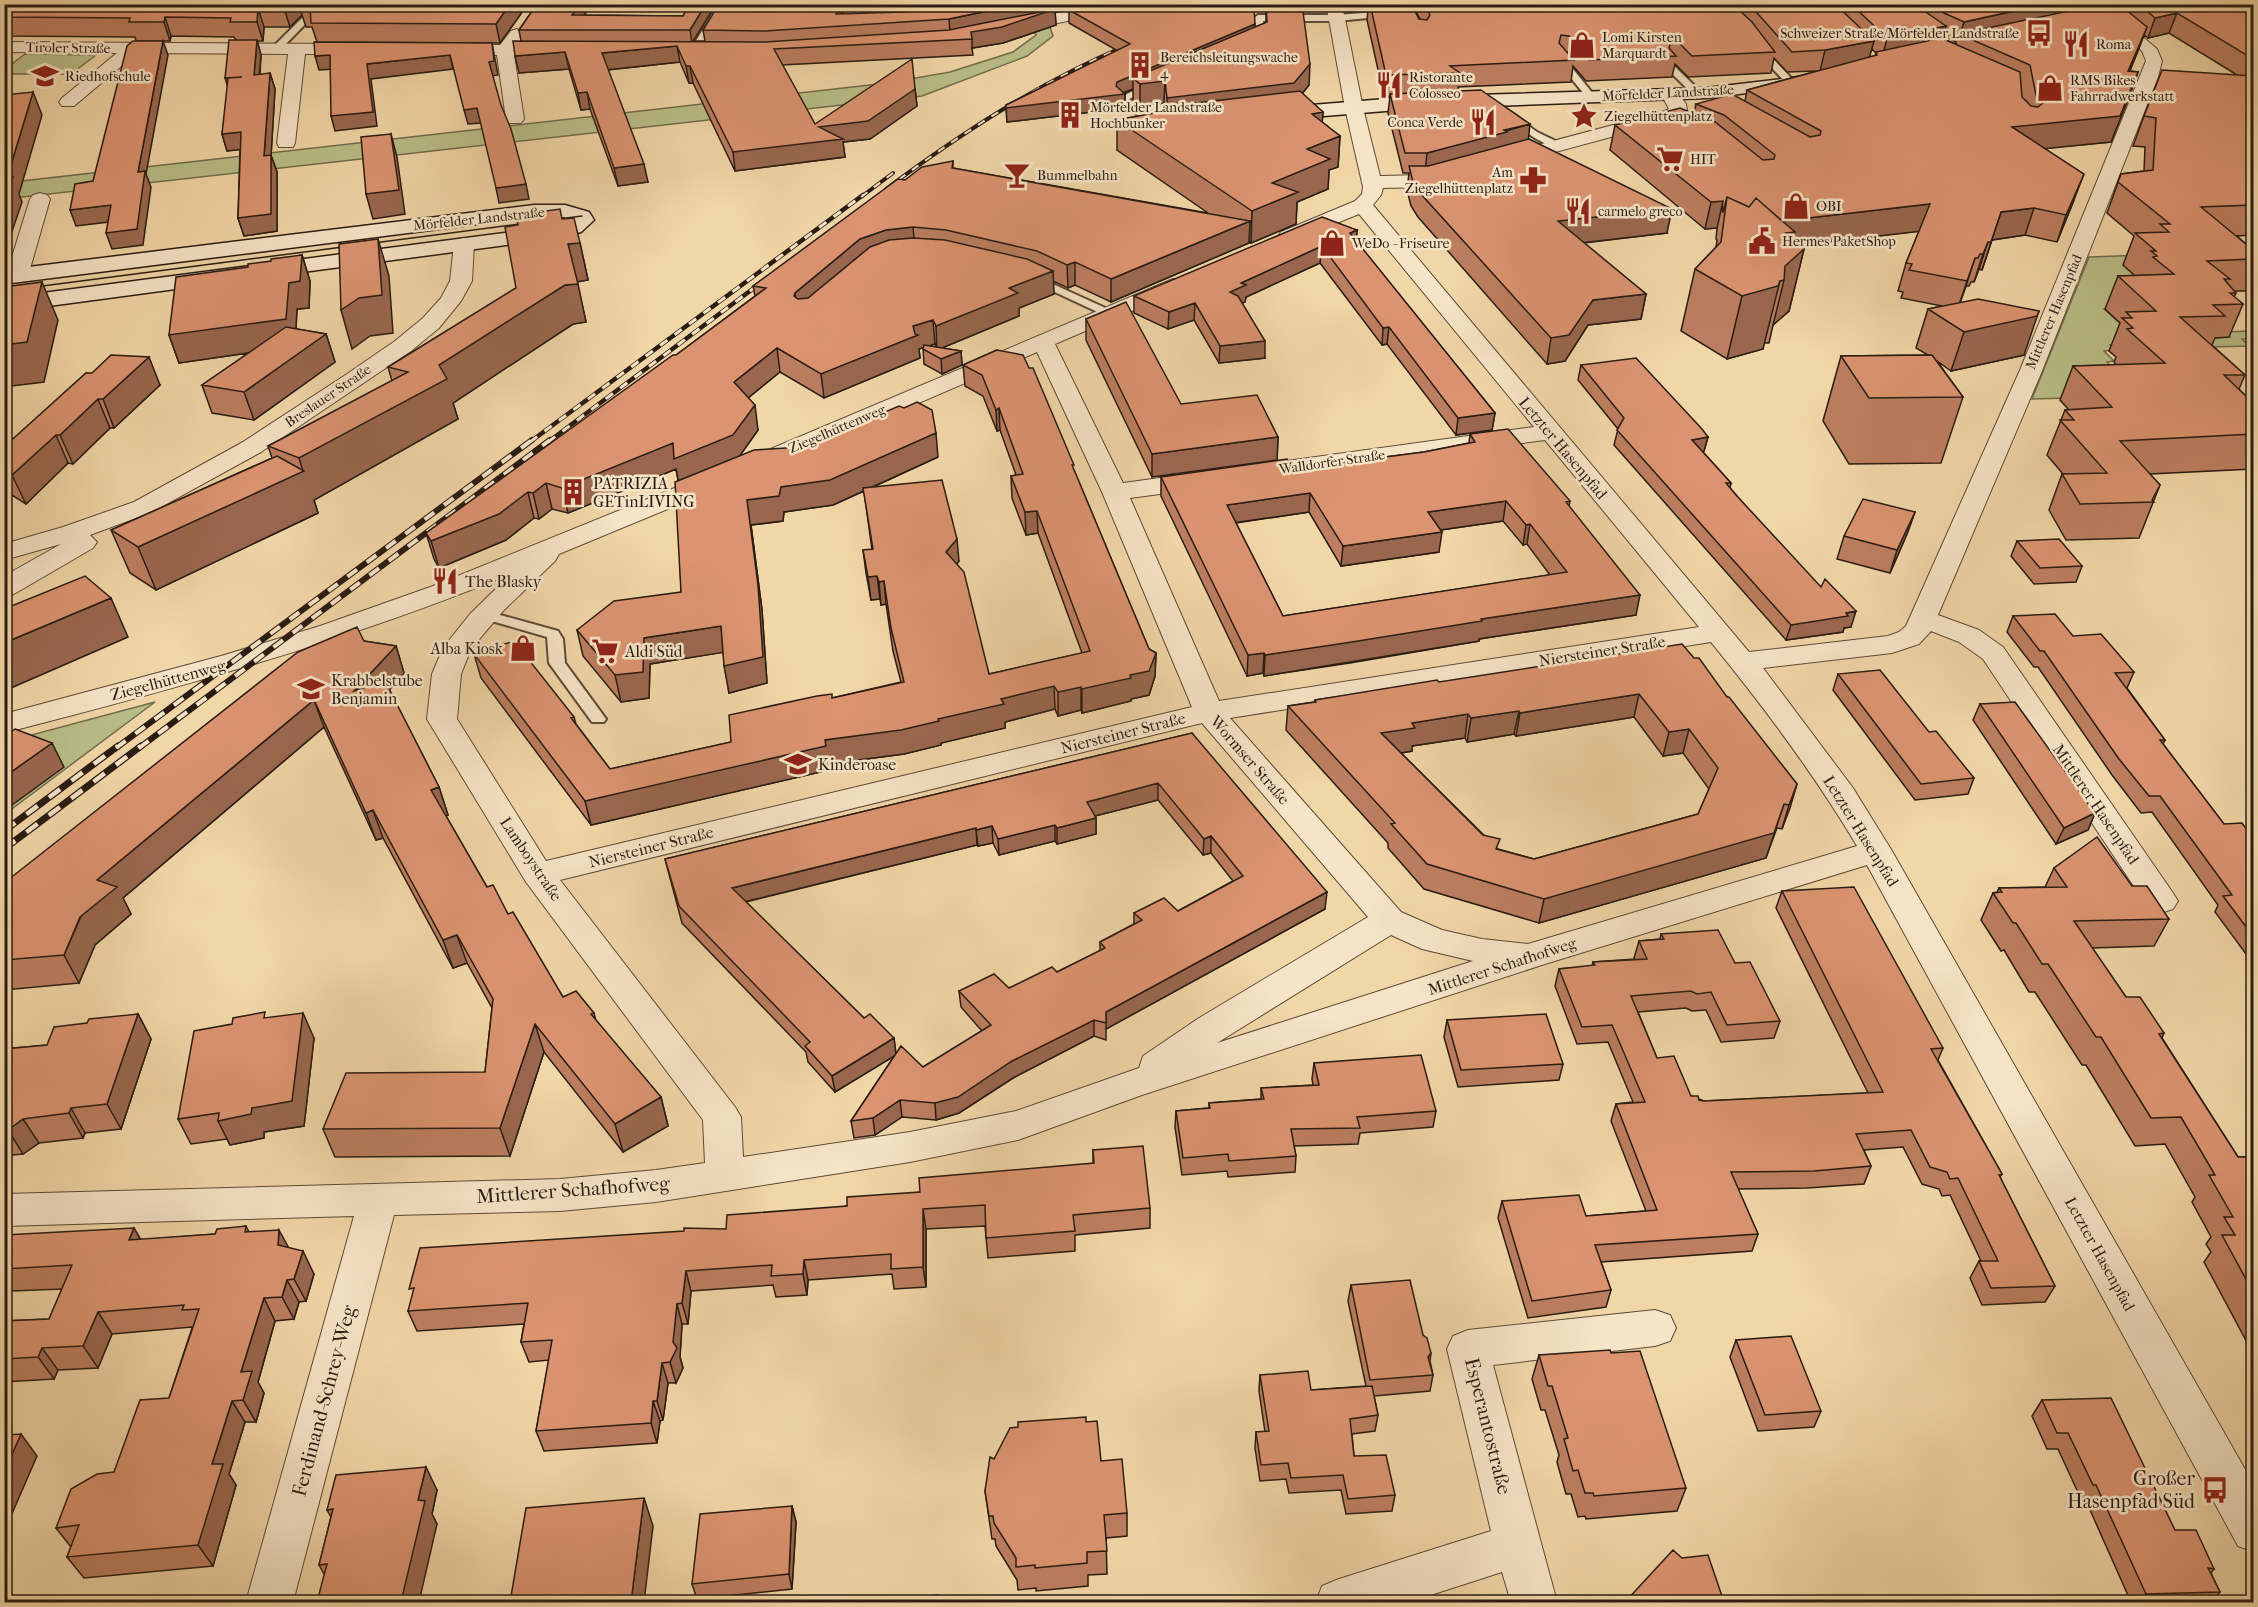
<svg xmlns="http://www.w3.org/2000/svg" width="2258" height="1607" viewBox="0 0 2258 1607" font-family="'IM FELL French Canon',serif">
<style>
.green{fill:#b9be88;stroke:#726d4d;stroke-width:1.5}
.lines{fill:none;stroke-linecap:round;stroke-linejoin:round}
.lane-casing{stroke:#5c4a37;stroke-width:4}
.street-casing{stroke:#5c4a37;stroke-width:2}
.secondary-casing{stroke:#2a1c12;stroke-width:3}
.lane{fill:#f6e4c6;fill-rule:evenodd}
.street{fill:#f6e4c6;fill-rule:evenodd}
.secondary{fill:#f6e4c6;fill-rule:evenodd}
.tram{stroke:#2a1c12;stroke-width:1.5}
.rail-far3-casing{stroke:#2a1c12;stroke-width:4}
.rail-far2-casing{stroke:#2a1c12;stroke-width:4.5}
.rail-far1-casing{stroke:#2a1c12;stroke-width:6}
.rail-casing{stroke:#2a1c12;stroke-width:7}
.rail-far3{stroke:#f6e4c6;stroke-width:2;stroke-dasharray:8;stroke-linecap:butt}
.rail-far2{stroke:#f6e4c6;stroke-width:3;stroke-dasharray:9;stroke-linecap:butt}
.rail-far1{stroke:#f6e4c6;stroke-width:4;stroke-dasharray:12;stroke-linecap:butt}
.rail{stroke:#f6e4c6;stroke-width:4.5;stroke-dasharray:14;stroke-linecap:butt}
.wall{fill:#bc7e60;stroke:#2a1c12;stroke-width:1.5;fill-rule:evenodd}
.shaded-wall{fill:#99674e;stroke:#2a1c12;stroke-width:1.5}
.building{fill:#db9370;stroke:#2a1c12;stroke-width:1.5;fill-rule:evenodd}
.labels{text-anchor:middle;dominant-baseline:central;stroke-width:5;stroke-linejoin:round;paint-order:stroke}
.far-poi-label{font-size:14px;fill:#2a1c12;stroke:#f6e4c6;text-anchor:start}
.far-street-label{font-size:14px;fill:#2a1c12;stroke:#f6e4c6}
.street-label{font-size:16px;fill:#2a1c12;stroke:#f6e4c6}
.poi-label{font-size:16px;fill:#2a1c12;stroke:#f6e4c6;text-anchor:start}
.near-street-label{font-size:20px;fill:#2a1c12;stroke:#f6e4c6}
.near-poi-label{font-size:20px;fill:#2a1c12;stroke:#f6e4c6;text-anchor:end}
</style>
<rect width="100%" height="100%" fill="#f1d6a7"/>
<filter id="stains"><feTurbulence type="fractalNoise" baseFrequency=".00333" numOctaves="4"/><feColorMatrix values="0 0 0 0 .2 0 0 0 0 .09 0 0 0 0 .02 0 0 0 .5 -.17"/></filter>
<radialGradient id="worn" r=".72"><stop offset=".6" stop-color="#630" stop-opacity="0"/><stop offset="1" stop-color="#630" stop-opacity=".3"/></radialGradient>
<!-- green -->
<path class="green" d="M1050,27L1053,36L1027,56L922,96L5,199L4,183L887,83L950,72L1013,52L1036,35L1033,30Z
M25,54L96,55L71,74H5V69Z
M2145,255L2139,276H2134L2144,307L2104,309L2124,327L2118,328L2135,344L2110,345L2114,350L2104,351L2114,361L2107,362L2141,396L2032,399L2089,257Z
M2250,331L2253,335V338L2242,339L2249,346L2210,347L2200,339L2230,337L2225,332Z
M155,702L5,814V742Z"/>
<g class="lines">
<defs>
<path id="lane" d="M316,4H325L279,51H273V47Z
M718,4H726L697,53H691L690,51Z
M1438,7H1441V11L1337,21H1263L1266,39L1256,45L1252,42L1258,38L1254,18L1258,15H1337Z
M1756,47H1762L1794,81V85H1788L1756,51Z
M1558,58H1564L1594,95V99H1588L1558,62Z
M1667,65H1673L1700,91V95H1694L1667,69Z
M1149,84L1157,86L1129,99L1160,127V131L1157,132L1118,98Z
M1511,113L1537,132L1564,145C1551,154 1519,127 1508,118V114Z
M1033,275L1112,311L1114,313L1112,315H1104L1029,280L1027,278Z
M486,611L558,631L563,639L565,663L606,719L604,722H592L549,663L547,637L481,618L479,615L481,612Z"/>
<path id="street" d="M1100,4H1132L1125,9L1015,32L1007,27L1015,22Z
M1323,4H1339L1344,14L1363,108L1380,176L1425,175L1450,169L1457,171L1460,175L1457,179L1425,187L1383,188L1381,195L1373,205L1749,652L1888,636L1899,632L1906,626L2020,370L2146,61L2142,51L2102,17L2110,12L2116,14L2157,49L2162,61L2158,77L2042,371L1938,615L1979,630L2003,647L2173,893L2178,901L2173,909L2161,913L2149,909L1983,659L1959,642L1931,631L1919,644L1892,653L1763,668L1853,788L1892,851L2254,1485V1552L2238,1546L1867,865L1545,964L1142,1095L1018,1140L910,1162L656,1202L560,1211L394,1215L293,1602H246L354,1216L4,1226V1194L560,1179L656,1170L705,1163L703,1120L526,882L427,719L432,674L443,648L470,614L511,574C347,641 176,689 4,733V714L221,656L320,626L433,586L773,448L1173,279L1181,280L1184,285L1181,290L1055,344L1123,483L1204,472L1213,475L1217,480L1213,485L1204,488L1130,498L1219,701L1699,627L1545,440L1250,480L1241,478L1238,473L1241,468L1250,466L1534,427L1359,214L1295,240H1281L1278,236L1281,232L1355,201L1362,194L1363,187L1345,108L1328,14ZM1037,352L1102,492L1192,707L546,861L457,719L461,674L471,649L503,611L555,561L559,554L791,458ZM1711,642C1764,707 1814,774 1857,846L1528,944L1482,939L1442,930L1401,912L1230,718ZM1202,723L1368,917L1199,1018L1143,1056L1139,1068L1016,1111L910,1132L743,1157L741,1117L735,1107L560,880ZM1391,935L1422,949L1473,961L1217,1043Z
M517,29L525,34L517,45H559L567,50L559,55H514L524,119L521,123H509L506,119L497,55H449L441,50L449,45H500L511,31Z
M4,42L358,44L366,49L358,54H305L295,143L293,147H279L277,143L288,54L137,53L74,106H62L59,102L62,98L117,53L4,52Z
M1670,89L1676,90L1686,104L1687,111L1674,120L1507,165L1500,163L1498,159L1500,155L1662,112L1669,109L1661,94L1664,90Z
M40,193L47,195L50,199L28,276L24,280L17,282L10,280L6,276L30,199L33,195Z
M464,238L471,240L474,244L472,281L461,301L439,328L411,351L261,452L152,512L90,535L97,542L93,548L14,594L4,596V576L61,544L4,560V544L63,527L134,502L243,442L347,374L395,341L423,318L441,298L450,281L454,244L457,240Z
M1655,1310L1670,1315L1676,1328L1670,1341L1655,1346L1493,1365L1557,1602H1511L1502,1572L1409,1602H1316L1322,1586L1339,1579L1491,1531L1447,1349L1453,1336L1468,1330Z"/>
<path id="secondary" d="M1798,77L1804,78L1807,82L1804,86L1706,98L1410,109L1275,120L1268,118L1266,114L1268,110L1275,108L1410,97L1706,88Z
M534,205H565L589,212L594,220L581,232L558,238L4,312V298L558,226L572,220L564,217H534L4,284V270Z"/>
</defs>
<!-- lane casing -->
<use href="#lane" class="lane-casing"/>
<!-- street casing -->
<use href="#street" class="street-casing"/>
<!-- secondary casing -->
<use href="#secondary" class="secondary-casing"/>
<!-- lane -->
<use href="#lane" class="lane"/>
<!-- street -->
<use href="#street" class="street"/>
<!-- secondary -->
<use href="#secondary" class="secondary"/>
<!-- tram -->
<path class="tram" d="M4,291L582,216"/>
<defs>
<path id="rail-far3" d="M1233,11L1256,4
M886,189C963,132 1041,81 1130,44
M861,197L893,173"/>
<path id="rail-far2" d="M530,442L863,195
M548,442L766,279"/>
<path id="rail-far1" d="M116,748L532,440
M139,748L550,440"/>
<path id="rail" d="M4,831L118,746
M4,849L141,746"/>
</defs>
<!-- rail-far3 casing -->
<use href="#rail-far3" class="rail-far3-casing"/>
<!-- rail-far2 casing -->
<use href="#rail-far2" class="rail-far2-casing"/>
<!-- rail-far1 casing -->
<use href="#rail-far1" class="rail-far1-casing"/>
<!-- rail casing -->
<use href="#rail" class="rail-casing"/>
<!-- rail-far3 -->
<use href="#rail-far3" class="rail-far3"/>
<!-- rail-far2 -->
<use href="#rail-far2" class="rail-far2"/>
<!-- rail-far1 -->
<use href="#rail-far1" class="rail-far1"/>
<!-- rail -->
<use href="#rail" class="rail"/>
</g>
<!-- wall -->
<path class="wall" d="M4,4H379L374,9L445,10L527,5L500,43L317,42L312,27H306L302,15L290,27H264L263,41H257L261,55L260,75L270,73L275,89L271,156L277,172V231L244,236L238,218L240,149L227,151L222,134L236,40L234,37L171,36L170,41H136L135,37L4,36Z
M537,4H587L588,10L584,15L683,16L690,4L693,41H705L703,30L842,14L904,12L956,4H1085L1055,11L1056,25L1003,43L972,48L973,55L782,65L815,124L915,89L917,106L870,139L843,142L845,157L735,171L693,83H689L680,62L608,70L648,182L618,186L590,109L581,110L569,69L519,73L521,41L519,30Z
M1266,4L1309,85L1302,94L1323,112L1322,122L1340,136L1338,167L1329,170L1328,189L1297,202L1296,224L1251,243L1249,242V243L1111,302L1075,285L1068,288L1053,281L1054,294L1019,308V316L942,348L961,351L962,365L942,374L924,364L923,347L919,349L920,358L824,398L780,372L748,398L758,430L740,455L938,457L873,487L959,561L957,564L989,674L1082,653L1038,533L1026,535L1012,498L1011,476L1016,475L1000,430L997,431L983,396L965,386L963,365L997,350L1074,470L1149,649L1156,653L1155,676L1149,695L1131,699V701L1082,713L1081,710L1058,716L1055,709L1005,722V728L941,743V745L904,754L828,764L829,770L591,825L481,678L474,654L574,717L576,724L610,769L731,742L832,698L901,682L893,651L886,604L881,605L880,599L871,600L866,573L863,550H872L864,491L833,505L784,512L783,521L751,525L762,610L767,683L729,693L723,652L650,664L649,698L621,702L583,656L577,630L681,592L678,480L676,469L568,513L552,509L539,519L534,518L506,540L439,568L434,559L426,533L676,355L755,296L753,286L905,180L953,161V168L1208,213L1117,150V120L1166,111L1164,103L1140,106L1133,100V89L1124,93L1125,94V108L1007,122L1006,105L1118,51L1069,23V10L1255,27L1266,23ZM935,344L936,347L928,346Z
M1365,4H1411L1420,19L1417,14L1418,4H2253V235L2237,236L2253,250V284L2250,291H2235L2236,293L2234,297L2243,304L2229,337L2215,338L2212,345L2245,375L2239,389L2253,403V469L2150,474L2160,485L2139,538L2066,540L2049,510L2062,474H2063L2047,455L2065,410H2069L2060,400L2073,366L2116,365L2114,362L2116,357L2109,351L2120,323L2105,309L2118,276H2135L2123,265L2134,236L2107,213L2121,174L2144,171L2145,147L2133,146L2144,116L2237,75L2169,33L2148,38L2144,35L2130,71L2138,72L2129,97L2111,142L2045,148L2074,200L2057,242L2025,235L1992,240L1982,270L1979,269L1974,282H1971L1969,286H1966L1960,302L2024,355L1951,371L1937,361L1963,397L1941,463L1849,464L1823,421L1841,356L1928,355L1916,348L1928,309L1942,306L1901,298L1903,292L1898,291L1906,263L1919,231L1800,245L1804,249L1789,311L1773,325L1769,343H1764L1763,349L1727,359L1681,331L1695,269L1716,247L1717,240L1716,239L1717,228L1705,229L1610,150L1615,125L1694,114L1696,104L1745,101L1747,90L1817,71L1787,72L1774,58L1771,73L1688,77L1675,64L1672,77L1586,81L1573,66L1571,82L1458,87V91L1528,140L1667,233L1584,243L1646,294L1641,319L1588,325L1565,361L1547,364L1418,217L1411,206L1407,190L1409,173H1403L1388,113L1390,96L1384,97L1367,20L1368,10H1366ZM2133,5L2130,13L2122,7ZM1944,36L1956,42V44L1943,39ZM1872,49L1876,53L1875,56L1869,57Z
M562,219L580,243L588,280L577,282L586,322L573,324L453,403L458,419L314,500L318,513L156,590L130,573L111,530L272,458L268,446L392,381L388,367L516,288Z
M1357,230L1356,241L1495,413L1492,430L1456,435L1387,344L1382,345L1320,263L1246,297L1245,302L1242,303L1265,358L1219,363L1194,320L1168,329L1134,313V296Z
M302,255L310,281L309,308L297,309L296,329L326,334L335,362L254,420L212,413L202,385L249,353L179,363L169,335L248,267Z
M1086,319L1181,404L1278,437L1277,460L1152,477L1086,340Z
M1581,365L1708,437L1704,451L1703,452L1731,483L1730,488L1851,627L1844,628L1843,632L1786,640L1614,445L1618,429L1578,380Z
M86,373L160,385L114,428H110L73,464L68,463L26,504L4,490V447Z
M1470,434L1570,501L1569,506L1636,615L1479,639V641L1350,663L1264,676L1263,673L1247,676L1161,496V477L1292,469L1424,452L1469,443ZM1309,512L1341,566L1439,552L1440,530L1503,521L1523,545L1527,544L1550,575L1283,616L1236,523Z
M1915,512L1907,534L1890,573L1837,559L1844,536Z
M2017,541L2082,566L2076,582L2034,584L2011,556Z
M2013,616L2073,636L2134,672L2127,688L2165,740L2163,744L2224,824L2253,838V958H2249L2215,912L2218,905L2152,812L2141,813L2112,775L2038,667H2034L2007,632Z
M364,641L396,646L404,673L389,689L439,787L448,815L446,816L487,887L508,914L563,997L594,1013L596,1021L661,1097L668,1126L623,1152L544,1052L510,1156L335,1157L323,1129L485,1072L492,1008L467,963L453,968L383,838L376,840L324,727L123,898L131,914L95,945L79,983L4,990V883Z
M1838,674L1974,778L1968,794L1915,800L1833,690Z
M1439,682L1727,697L1797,784L1782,829L1777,828L1766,858L1539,923L1424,889L1388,848V843L1286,730L1288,706L1314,702L1315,700ZM1634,717L1663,756L1683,753L1709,789L1698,814L1534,859L1498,849L1401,753L1412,751V746L1465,738L1467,742L1514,734L1516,736Z
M1980,704L2095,813L2088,830L2056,844L1973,720Z
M1192,733L1325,909L1106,1029V1040L1094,1036L1013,1078L959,1113L936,1120L902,1117L875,1135L854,1138L851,1121L895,1055L835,1092L808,1062L806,1052L682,923L665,859ZM1158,800L1203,855L1211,853L1233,881L1178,911L1134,913V924L1100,942V951L1057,972L1009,988L959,991L961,1007L982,1031L923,1067L896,1054L894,1038L864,1018L746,902L977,845L978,846L993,843L999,855L1055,841L1057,844L1096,834V818L1095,816Z
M2054,868L2132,886L2169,919L2154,946L2092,948L2126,997L2164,1033L2162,1038L2238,1157H2253V1348H2250L2204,1262L2211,1252L2206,1244L2211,1237L2192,1202L2195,1197L2165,1144L2135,1146L2086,1065H2082L2035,992H2029L2004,950L2001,951L1981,920L1993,893L1997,892L1999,888L2045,887Z
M1782,891L1943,1048L1938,1060L2002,1174L2000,1177L2055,1286L2045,1302L1982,1305L1970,1278L1979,1261H1981L1950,1195L1942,1196L1939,1189L1922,1184L1903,1147L1864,1150L1871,1166L1864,1184L1807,1188L1738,1189L1758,1234L1752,1251L1601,1262L1611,1290L1606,1307L1528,1318L1498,1218L1502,1201L1586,1216L1646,1211L1611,1121L1616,1104L1633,1102L1608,1042L1577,1044L1555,986L1559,969L1592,966L1593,962L1635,959L1634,958L1639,941L1660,939L1661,934L1735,963L1780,1021L1774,1038L1721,1042L1706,1010L1692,1011L1686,1008L1638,1012L1657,1058L1691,1096L1704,1101L1868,1093L1776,908Z
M138,1014L151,1039L121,1129L85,1133L83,1138L39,1143L23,1154L4,1156V1049L47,1045L87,1023Z
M268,1018L314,1038L304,1126L264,1132V1138L230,1145L227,1139L191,1144L178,1119Z
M1447,1020L1563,1064L1559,1080L1458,1087L1444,1037Z
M1314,1063L1436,1111L1433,1127L1360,1133L1358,1144L1294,1146L1296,1156L1295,1172L1228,1177L1227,1171L1182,1175L1175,1127L1176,1111L1209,1108V1103L1261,1099V1088L1313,1085L1312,1079Z
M1093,1150L1150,1208V1228L1075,1235V1251L988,1258L985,1226L926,1229V1287L894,1289L892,1274L808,1280L807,1295L776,1297L773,1285L691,1291L688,1324H682L680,1357L683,1368L676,1383H668L663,1420L660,1421L657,1443L544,1451L536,1431L549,1360L529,1362L521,1342L524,1324L417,1331L408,1311L726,1229L920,1192L1093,1164Z
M246,1226L249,1232L289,1248L314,1274L306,1301L299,1302L294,1319L275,1321L258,1382L264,1393L256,1422H245L229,1474L236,1485L213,1566L84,1578L67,1557L71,1547L56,1528L114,1472L169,1398L192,1328V1327L112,1334L98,1368L58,1370L54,1379L4,1382V1321L49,1319L62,1289L11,1291L4,1303V1235L141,1240L215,1234Z
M1351,1285L1423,1335L1431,1353L1430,1361L1433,1375L1430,1391L1374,1396L1378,1415L1375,1431L1352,1434L1354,1456L1395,1495L1392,1511L1346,1514L1341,1490L1289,1493L1286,1479L1260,1481L1255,1448L1256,1432H1265L1259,1391L1260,1375L1311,1390L1366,1386L1348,1301Z
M1736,1340L1821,1411L1814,1427L1758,1431L1730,1357Z
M1611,1353L1686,1488L1677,1511L1586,1519L1585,1516L1578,1517L1571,1494H1566L1557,1462L1559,1455L1545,1410H1541L1532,1379L1539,1355Z
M2042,1400L2214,1569L2211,1573L2220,1592L2211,1602H2131L2086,1501H2082L2058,1449H2047L2032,1416Z
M1086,1422L1101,1461L1127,1513V1536L1106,1538L1107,1574L1088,1575V1586L1036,1591V1588L1018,1590L1017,1580L996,1546L995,1539H992L985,1491L994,1459Z
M437,1490L432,1514L437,1524L324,1574L319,1565L331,1517L327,1510Z
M792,1506L796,1522L792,1589L697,1599L692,1584Z"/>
<!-- shaded-wall -->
<path class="shaded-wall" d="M288,4H312L300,8L302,15L290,27L284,8Z
M356,4H379L361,23L351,9Z
M510,4H528L500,43L496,24Z
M580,4H587L588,10L574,28L572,15Z
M706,4H716L692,43L690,30Z
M840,4H846L837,27L836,14Z
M1021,4H1085L1055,11L1056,25L1003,43L972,48V39L950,32L949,19Z
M1366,4H1369L1368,10H1366Z
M2046,4H2133L1971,40L1960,35L1964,22Z
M258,8L264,27L263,41L257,22Z
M2177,13L2169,33L2148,38L2155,18Z
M165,17L171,36L170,41L164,22Z
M1255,24V37L1165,81L1164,103L1140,106V84L1133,78V89L1120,94H1125V108L1007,122L1006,108L1117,82Z
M1946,26L1941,46L1882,59L1887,38Z
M2147,27L2138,51L2119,96L2128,71Z
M257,40L261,55L258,91L254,75Z
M163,41L168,55L146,174L151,187L143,245L112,249L106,233L138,172Z
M1874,41L1868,62L1820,71L1825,50Z
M492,43L498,75L492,76L489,62Z
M677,46L680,62L605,70L602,53Z
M565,52L569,69L519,73L515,56Z
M330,55L334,69L319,70L315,56Z
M450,55L453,69L371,79L377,126L335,131L331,116L367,64Z
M1310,64L1309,85L1293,105L1170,106V119L1167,120V98Z
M686,66H690L693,83H689Z
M2138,72L2129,97L2111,142L2003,153L2012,127Z
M270,73L275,89L270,173L264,156Z
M242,77L230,94L225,78Z
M915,89L917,106L870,139L843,142L845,157L735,171L733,152L819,127Z
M33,92L42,115L19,194L22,202L4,255V200L7,178Z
M587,92L590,109L581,110L578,93Z
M477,108L481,123L468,124L464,110Z
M1323,112L1321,142L1312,114Z
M1530,124L1528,143L1425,173L1427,153Z
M241,132L246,149L227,151L222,134Z
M391,134L397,157L405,214L373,219L366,194Z
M1340,136L1338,167L1329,170L1328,189L1297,202L1296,224L1251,243L1252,211L1272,183L1307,149Z
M271,155L277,172V231L244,236L238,218Z
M644,164L648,182L618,186L614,168Z
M2084,174L2074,200L2057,242L2066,215Z
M526,184L529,199L499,203L496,188Z
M1723,201L1717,228L1705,229L1711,202Z
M1930,204L1922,231L1792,246L1804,249L1789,311L1773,325L1784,280L1780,281L1763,349L1727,359L1742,296L1740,226Z
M111,205L117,221L76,226L70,210Z
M2034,208L2025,235L1992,240L1982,270L2001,212Z
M1672,209L1667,233L1554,246L1558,221Z
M1250,221L1249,243L1111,302V279Z
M913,227L915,250L798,316L795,293L860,239L886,230Z
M1357,230L1356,246L1350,233Z
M378,239L389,276L393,333L370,336L352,349L341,310Z
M1988,242L1979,269L1974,282L1983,254Z
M580,243L588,280L576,282L568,244Z
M1322,246L1320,263L1246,297L1245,302L1229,309L1230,292L1241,283Z
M302,255L310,281L309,308L297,309L295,346L179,363L169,335L289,283Z
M1975,258L1966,286L1958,309L1967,281Z
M1075,262V285L1068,288L1067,265Z
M1053,271L1054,294L1019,308V316L937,350L936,326L1009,288Z
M42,282L58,320L44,382L4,387V345Z
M578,284L586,322L573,324L453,403L458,419L314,500L318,513L156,590L138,547L303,471L299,458L439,365L565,285Z
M1646,294L1641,319L1588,325L1565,361L1547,364L1551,338L1593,300Z
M1195,303L1194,320L1168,329L1169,312Z
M2039,311L2024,355L1951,371L1964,332Z
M933,320L935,344L919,349L920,358L824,398L821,374L913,326Z
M1389,327L1387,344L1382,345L1383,328Z
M326,334L335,362L254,420L244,392Z
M1265,341V358L1219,363L1220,346Z
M777,348L780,372L738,406L734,382Z
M961,351L962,365L942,374L941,359Z
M149,357L160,385L114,428L103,399Z
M98,399L110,428L73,464L60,435Z
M755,405L758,430L737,460L679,484L676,469L568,513L562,488Z
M999,408L1000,430L997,431L996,410Z
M1495,413L1492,430L1456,435L1458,418Z
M936,433L938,457L833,505L784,512L783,521L751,525L762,610L767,683L729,693L724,666L747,500L781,487Z
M56,435L68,463L26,504L12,475Z
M1278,437L1277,460L1152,477V454Z
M1708,437L1704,451L1688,455L1692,440Z
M546,483L552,509L539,519L533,493Z
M528,492L534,518L506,540L439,568L431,541Z
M1310,493L1309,512L1226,524L1227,505Z
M1506,501L1503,521L1426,532L1428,512Z
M1037,511L1038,533L1026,535L1025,512Z
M1915,512L1907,534L1890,573L1897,550Z
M1530,524L1527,544L1523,545L1526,525Z
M1442,532L1439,552L1341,566L1343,546Z
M957,539L959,561L948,575L946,552Z
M877,576L880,599L871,600L868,577Z
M884,581L886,604L881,605L879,582Z
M1640,595L1636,615L1479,639V641L1264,676L1265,655L1481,619Z
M111,598L128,637L4,691V643Z
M1856,611L1851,627L1844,628L1843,632L1786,640L1791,625Z
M721,626L726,652L650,664L649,698L621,702L615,675L644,638Z
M396,646L404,673L364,719L354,691Z
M1156,653L1155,676L1149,695L1131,699V701L1082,713V689Z
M1264,653L1263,673L1247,676L1248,655Z
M1054,686L1055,709L1005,722V728L941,743V745L904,754L828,764L829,770L591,825L585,801L825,740L938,719L1001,699Z
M1081,687V710L1058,716V692Z
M1639,694L1634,717L1516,736L1520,713Z
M314,700L324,727L123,898L131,914L95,945L79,983L64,955L97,880Z
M1519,711L1514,734L1467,742L1471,718Z
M1468,714L1465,738L1412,746V751L1378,757L1381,733L1412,723Z
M1689,729L1683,753L1663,756L1669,732Z
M52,743L64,767L8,808L4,802V777Z
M1158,783V800L1087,818V802Z
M1797,784L1790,808L1782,829L1789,805Z
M439,787L448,815L440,818L431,790Z
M1784,804L1766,858L1539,923L1544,899Z
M373,810L383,838L376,840L366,813Z
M2095,813L2088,830L2056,844L2064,828Z
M1096,818V834L1057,844V828Z
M1055,825V841L999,855L998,839Z
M992,826L993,843L978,846L976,830Z
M976,828L977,845L735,904L732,888Z
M1211,836V853L1203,855L1204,839Z
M1327,892L1325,909L1106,1029V1012Z
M457,935L467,963L453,968L443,940Z
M303,1013L314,1038L304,1126L264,1132V1138L230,1145L218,1121L252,1108Z
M138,1014L151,1039L121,1129L107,1104Z
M1094,1020V1036L1013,1078L959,1113L936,1120L935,1103L1012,1061Z
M535,1024L544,1052L510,1156L500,1128Z
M894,1038L896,1055L835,1092L832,1076Z
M661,1097L668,1126L623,1152L615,1124Z
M900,1100L902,1117L875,1135L873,1118Z
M71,1108L85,1133L83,1138L69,1113Z
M23,1119L39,1143L23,1154L8,1130Z
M923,1209L926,1229V1287L923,1267Z
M134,1228L147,1250L129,1240Z
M279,1230L291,1252L278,1245Z
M303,1251L314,1274L306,1301L294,1279Z
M804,1260L808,1280L807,1295L803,1274Z
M686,1271L691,1291L688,1324L682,1303Z
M287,1280L299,1302L294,1319L282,1297Z
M4,1282L11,1291L5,1303L4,1302Z
M264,1298L275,1321L258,1382L264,1393L256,1422L243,1400L241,1372Z
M677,1304L682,1324L680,1357L683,1368L676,1383L670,1362Z
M98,1312L112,1334L98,1368L83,1346Z
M42,1348L58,1370L54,1379L38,1357Z
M662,1363L668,1383L663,1420L657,1401Z
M232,1401L245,1422L229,1474L236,1485L213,1566L198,1545L212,1464Z
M653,1401L660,1421L657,1443L651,1423Z
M21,1434L37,1456L4,1532V1472Z
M426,1467L437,1490L432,1514L437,1524L419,1602H401L418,1500Z
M644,1498L653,1526L644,1602H631Z
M792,1506L796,1522L792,1589L789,1574Z
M4,1563L10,1569L4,1581Z"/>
<!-- building -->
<path class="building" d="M4,4H288L284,8H258L257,22H230L231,18L165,17L164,22H129L130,18L4,17Z
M304,4H356L351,9L445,10L447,7H487L489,4H510L496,24L311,23L310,8H300Z
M537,4H580L572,15L683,16L690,4H706L690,30H519Z
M719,4H840L836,14L904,12L957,4H1021L949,19L765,31L703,30Z
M1095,4H1246L1254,8L1255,24L1117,82L1116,86L1125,94L1006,108V105L1130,44L1069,10Z
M1266,4H1302L1310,64L1294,83L1167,98L1165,81L1140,84L1133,78L1267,22Z
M1370,4H1411L1419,19L1427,20L1430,15L1425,4H1593L1599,10L1694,5L1729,7L1739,10L1752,22L1775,52L1692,56L1679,43L1671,42L1669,48L1676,56L1589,60L1569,36L1561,35L1559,43L1574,60L1450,66L1460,73L1386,75Z
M1749,4H1835L1874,41L1825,50L1792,52Z
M1851,4H1914L1946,26L1887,38Z
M1933,4H2046L1964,22L1944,13Z
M2102,4H2119L2147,27L2128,71L2138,72L2120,116L2012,127L2084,174L2066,215L2034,208L2001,212L1991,242H1988L1983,254H1980L1978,258H1975L1967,281L1909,270L1912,264L1906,263L1930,204L1782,221L1756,198L1749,207L1727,197L1723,212L1722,211L1723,201L1711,202L1615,125L1680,108L1715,122L1763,160L1774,159L1775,155L1724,115L1696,104L1732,94L1810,137L1820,135L1821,131L1747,90L1877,55L1876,52L1941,38L2020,72L2022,97L2031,106L2038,107L2043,103L2036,95L2030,65L1959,34Z
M2139,4H2253V59L2177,13L2155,18Z
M1055,9L1002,27L971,32L972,39L774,49L815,124L912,59L915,89L868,121L819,127L843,139L733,152L690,66H686L677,46L602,53L644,164L614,168L587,92L578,93L565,52L515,56L513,41L765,42L949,30Z
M229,40H257L254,75L270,73L264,156L271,155V214L238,218L241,132L222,134L228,78L242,77L225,78Z
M133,41H163L138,172L145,171L137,229L106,233L111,205L70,210L75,184L93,181L127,46Z
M314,42L492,43L494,61L489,62L501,105L511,129L526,184L496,188L477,108L464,110L450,55L367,64L373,112L331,116L330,55L315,56Z
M2162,70L2253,76V205L2201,207L2253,250V259L2207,261L2230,279H2224L2236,293H2230L2243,304L2213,305L2225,316L2180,317L2245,375H2224L2253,403V434L2120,441L2160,485L2152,500L2154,502L2080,504L2062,474L2107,473L2060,420H2074L2065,410L2112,407L2073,366L2165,363L2127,329L2133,328L2122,318H2132L2126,312L2156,311L2118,276L2174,274L2153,257L2157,256L2151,251H2156L2135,233L2169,232L2160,224H2170L2118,182L2121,174L2153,170L2156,118L2144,116Z
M1481,90L1530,124L1504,130L1507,132L1427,153H1405L1390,94Z
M1300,91L1323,112L1312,114L1340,136L1307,149L1330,159L1272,183L1298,192L1252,211L1117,120L1171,110L1170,106Z
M33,92L7,178L13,177L4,200V95Z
M391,134L399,190L366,194L361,137Z
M1529,139L1672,209L1558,221L1646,294L1593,300L1569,335L1551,338L1420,193L1413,182L1409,166H1428Z
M953,161L952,168L1250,221L1111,279L1075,262L1067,265L1037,251L946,230L913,227L886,230L860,239L795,293L794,296L798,299L808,298L870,247L889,240L913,238L945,240L1027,259L1053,271L1009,288L1018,293L936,326L933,320L913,326L915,334L918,335L821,374L777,348L734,382L755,405L733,435L674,459L673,443L562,488L546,483L533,493L528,492L499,514L431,541L426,533L673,355H676L766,288L753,286L898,179L905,180L922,167Z
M1727,197L1749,207L1756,198L1795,232L1786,233L1804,249L1785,266L1784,280L1780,281L1778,286L1742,296L1695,269L1721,242Z
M560,209L562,219L574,218L580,243L568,244L578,284L565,285L439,365L447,379L299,458L268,446L408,372L388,367L516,288L505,227L518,225L516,215Z
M1322,217L1357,230L1350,233L1495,413L1458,418L1389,327L1383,328L1322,246L1241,283L1246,285L1230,292L1238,296L1265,341L1220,346L1195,303L1169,312L1134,296Z
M378,239L382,295L359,298L341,310L339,244Z
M302,255L300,281L289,283L286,319L169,335L176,277L248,267V264L271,261V259Z
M42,282L27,342L4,345V287Z
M1978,299L2039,311L2037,316L1964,332L1928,309Z
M1126,302L1181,404L1257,395L1278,437L1152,454L1086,319Z
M286,327L326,334L244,392L202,385Z
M924,345L961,351L941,359L923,349Z
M997,350L1023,355L1029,368H1033L1074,465H1072L1149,649L1156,653L1149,671L1130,675L1131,678L1082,689L1081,687L1058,692L1054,686L1001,699L1004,704L938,719L939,721L901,730L825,740L826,746L585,801L474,654L514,641L574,717L571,718L610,769L731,742L729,715L817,696L832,694V698L904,682L891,628L884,581L879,582L877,576L868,577L863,550L873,549L863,488L942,480L957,539L946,552L964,572L989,674L1090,651L1037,511L1025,512L1011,476L1023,474L999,408L996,410L982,375L963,365Z
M111,355L149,357L103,399H98L60,435H56L12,475L4,470V447L86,373H92Z
M1932,355L1963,397L1869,398L1841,356Z
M1636,358L1702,429L1708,437L1692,440L1731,483H1726L1736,495L1821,587L1825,579L1856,611L1846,613L1848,616L1791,625L1617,430L1624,418L1581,365Z
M917,402L932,410L936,433L830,480L781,487L779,496L747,500L758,585L763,657L724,666L721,626L644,638L643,672L615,675L577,630L614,601L681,592L675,482L754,450L802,447L899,406L904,408Z
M1508,429L1570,501L1566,502L1640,595L1481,619L1482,621L1352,642L1265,655L1264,653L1248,655L1161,477L1287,459L1292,469L1424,452L1475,442L1470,434ZM1310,493L1343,546L1442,532L1428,512L1506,501L1526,525L1530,524L1567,572L1283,616L1227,505Z
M277,456L304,471L138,547L111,530Z
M1863,499L1915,512L1897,550L1844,536Z
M2059,539L2082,566L2040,568L2017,541Z
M85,576L111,598L4,643V609Z
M2055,614L2073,636L2101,634L2134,672L2115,673L2165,740H2160L2224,824L2242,823L2253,838V936L2223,896L2232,895L2160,796H2149L2119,759L2044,651H2040L2013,616Z
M357,627L364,641L396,646L354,691L385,681L439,787L431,790L487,887L493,885L508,914L513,912L563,997L576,991L594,1013L591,1014L661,1097L615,1124L535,1024L500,1128L323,1129L346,1073L485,1072L493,999L457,935L443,940L373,810L366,813L314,700L97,880L117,887L80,917L64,955L4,960V883L298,652Z
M1682,644L1694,658H1699L1727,697H1729L1797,784L1789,805L1784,804L1774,833L1544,899L1427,864L1391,824L1395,823L1288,706L1316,702L1315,700L1437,680L1439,682ZM1639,694L1669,732L1689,729L1718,768L1698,814L1534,859L1496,849L1500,839L1483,835L1381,733L1415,728L1412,723L1468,714L1471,718L1519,711L1520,713Z
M1880,670L1929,732L1936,731L1974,778L1921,784L1838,674Z
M2015,702L2095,813L2064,828L1980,704Z
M15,729L52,743L4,777V737Z
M1192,733L1327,892L1106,1012V1023L1094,1020L1012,1061L958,1097L935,1103L900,1100L873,1118L851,1121L901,1046L923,1067L991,1025L959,991L994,974L1009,988L1052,967L1057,972L1105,948L1100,942L1142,920L1134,913L1164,898L1178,911L1243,876L1211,836L1204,839L1158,783L1087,802L1096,818L1057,828L1055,825L998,839L992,826L976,830V828L732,888L864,1018L870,1014L894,1038L832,1076L805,1046L810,1042L679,906L665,859Z
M2097,837L2132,886H2147L2169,919L2074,921L2126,997H2140L2164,1033L2159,1034L2238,1157H2253V1292L2222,1235H2235L2224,1217H2233L2209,1175H2215L2181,1117L2151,1118L2101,1037H2096L2048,964H2042L2016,923H2013L1993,893L2002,892L1999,888L2067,887L2054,868Z
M1854,887L1943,1048L1931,1049L2002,1174L1999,1175L2055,1286L1991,1288L1979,1261H1998L1958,1178L1950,1179L1947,1172L1930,1167L1911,1130L1856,1134L1871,1166L1814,1171L1731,1172L1758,1234L1595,1245L1611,1290L1532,1301L1502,1201L1579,1195L1586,1216L1657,1210L1616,1104L1645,1102L1612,1025L1582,1027L1559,969L1595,965L1593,962L1647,959L1639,941L1664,939L1661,934L1718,930L1735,963L1750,962L1780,1021L1727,1025L1711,992L1697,994L1691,991L1631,996L1657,1058L1674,1056L1691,1096H1698L1699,1100L1704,1101L1883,1092L1782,891Z
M265,1012L264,1018L303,1013L292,1101L252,1108L251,1114L218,1121L219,1113L178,1119L194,1031L232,1024L233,1018Z
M138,1014L107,1104L71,1108L69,1113L23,1119L8,1130H4V1049L47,1045L54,1027L87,1023L89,1019Z
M1546,1014L1563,1064L1461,1070L1447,1020Z
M1421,1055L1436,1111L1357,1117L1360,1128L1291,1129L1296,1156L1229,1161L1228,1154L1183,1158L1176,1111L1210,1108L1209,1103L1264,1099L1261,1088L1319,1085L1314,1063Z
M1143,1146L1150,1208L1073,1215L1075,1231L986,1238L985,1205L923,1209V1267L891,1269V1254L804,1260L803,1274L771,1276L772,1265L686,1271L682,1303L677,1304L673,1342L677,1348L670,1362L662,1363L657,1401H653L651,1423L536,1431L552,1340L521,1342L528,1303L408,1311L414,1288L409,1289L420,1248L684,1231V1228L726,1229L727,1215L847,1206V1197L920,1192L919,1178L1094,1163L1093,1150Z
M246,1226L245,1232L279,1230L278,1245L303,1251L294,1279L287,1280L282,1297L264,1298L241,1372L252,1371L243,1400L232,1401L212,1464H223L198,1545L67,1557L79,1525L56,1528L71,1489L97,1474L114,1472L140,1400L169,1398L199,1309L182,1310L184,1305L98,1312L83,1346L42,1348L38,1357L4,1359V1321L49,1319L72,1265L4,1269V1235L134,1228L129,1240L215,1234L217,1229Z
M1410,1280L1423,1335L1427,1338L1431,1353L1428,1357L1433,1375L1370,1380L1351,1285Z
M1791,1336L1821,1411L1765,1415L1736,1340Z
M1610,1350L1611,1353L1640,1351L1686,1488L1594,1496L1593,1493H1585L1578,1470L1573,1471L1564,1439L1568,1438L1552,1386H1548L1539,1355Z
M1308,1371L1311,1390L1372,1386L1378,1415L1350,1419L1354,1456L1386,1455L1395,1495L1348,1499L1343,1475L1291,1478L1288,1463L1261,1465L1256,1432L1269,1431L1260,1375Z
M2111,1398L2175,1530H2196L2214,1569L2208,1568L2220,1592L2146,1594L2096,1485H2093L2068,1433H2057L2042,1400Z
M1086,1417V1422L1097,1421L1101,1461L1122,1459L1127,1513L1104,1515L1107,1551L1087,1552V1563L1035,1568V1565L1016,1567V1558L994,1523L993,1516H989L985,1491L990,1457L994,1459L1010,1428L1018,1427V1422Z
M21,1434L4,1472V1435Z
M426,1467L418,1500L425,1501L401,1602H317L327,1564L319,1565L333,1509L327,1510L336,1475Z
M644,1498L631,1602H510L526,1508Z
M792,1506L789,1574L692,1584L700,1514Z
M1673,1550L1682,1558L1708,1555L1724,1602H1625Z
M938,1595V1602H881V1600Z"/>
<!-- icons -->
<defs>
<symbol id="bus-bare" viewBox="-9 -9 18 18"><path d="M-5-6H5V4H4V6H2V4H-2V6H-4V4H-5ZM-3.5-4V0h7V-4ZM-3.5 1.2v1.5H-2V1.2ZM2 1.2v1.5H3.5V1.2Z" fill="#8f2418" stroke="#f6e4c6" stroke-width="2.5" paint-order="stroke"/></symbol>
<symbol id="restaurant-bare" viewBox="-9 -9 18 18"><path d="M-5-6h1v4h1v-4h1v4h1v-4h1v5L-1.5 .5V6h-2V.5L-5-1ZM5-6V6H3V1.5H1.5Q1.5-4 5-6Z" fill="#8f2418" stroke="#f6e4c6" stroke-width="2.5" paint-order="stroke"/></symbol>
<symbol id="shop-bare" viewBox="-9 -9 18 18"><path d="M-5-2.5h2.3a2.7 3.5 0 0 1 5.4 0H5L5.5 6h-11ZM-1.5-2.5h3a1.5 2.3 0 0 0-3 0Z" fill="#8f2418" stroke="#f6e4c6" stroke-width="2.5" paint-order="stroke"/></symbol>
<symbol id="building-bare" viewBox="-9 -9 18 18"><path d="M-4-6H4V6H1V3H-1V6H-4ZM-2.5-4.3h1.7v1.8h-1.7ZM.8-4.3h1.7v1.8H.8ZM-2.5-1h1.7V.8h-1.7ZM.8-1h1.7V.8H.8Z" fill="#8f2418" stroke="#f6e4c6" stroke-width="2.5" paint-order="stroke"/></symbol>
<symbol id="school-bare" viewBox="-9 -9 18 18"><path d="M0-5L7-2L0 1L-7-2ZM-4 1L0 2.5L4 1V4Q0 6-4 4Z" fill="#8f2418" stroke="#f6e4c6" stroke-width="2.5" paint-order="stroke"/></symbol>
<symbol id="sight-bare" viewBox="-9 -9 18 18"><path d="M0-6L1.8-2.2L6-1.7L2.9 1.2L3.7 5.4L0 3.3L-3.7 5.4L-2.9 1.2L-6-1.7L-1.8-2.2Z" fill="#8f2418" stroke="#f6e4c6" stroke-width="2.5" paint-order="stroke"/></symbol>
<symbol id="supermarket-bare" viewBox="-9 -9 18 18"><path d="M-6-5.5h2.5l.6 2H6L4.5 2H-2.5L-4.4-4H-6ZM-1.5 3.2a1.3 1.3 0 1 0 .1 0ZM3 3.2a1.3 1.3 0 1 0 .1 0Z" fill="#8f2418" stroke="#f6e4c6" stroke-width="2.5" paint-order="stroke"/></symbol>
<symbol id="bar-bare" viewBox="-9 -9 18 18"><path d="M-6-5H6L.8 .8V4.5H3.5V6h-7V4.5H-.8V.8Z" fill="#8f2418" stroke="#f6e4c6" stroke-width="2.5" paint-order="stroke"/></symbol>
<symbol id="pharmacy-bare" viewBox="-9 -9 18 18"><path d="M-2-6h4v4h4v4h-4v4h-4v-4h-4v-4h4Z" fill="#8f2418" stroke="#f6e4c6" stroke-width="2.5" paint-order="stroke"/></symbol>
<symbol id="civic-bare" viewBox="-9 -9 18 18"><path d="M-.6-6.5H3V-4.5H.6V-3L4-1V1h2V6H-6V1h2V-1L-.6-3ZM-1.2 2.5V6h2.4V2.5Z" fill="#8f2418" stroke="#f6e4c6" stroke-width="2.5" paint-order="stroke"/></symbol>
</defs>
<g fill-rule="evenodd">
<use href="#bus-bare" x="2020" y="14" width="38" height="38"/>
<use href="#restaurant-bare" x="2057" y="25" width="38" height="38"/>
<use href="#shop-bare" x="1563" y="26" width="38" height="38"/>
<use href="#building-bare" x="1121" y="46" width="38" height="38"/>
<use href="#school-bare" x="26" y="57" width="38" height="38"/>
<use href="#restaurant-bare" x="1370" y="66" width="38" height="38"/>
<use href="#shop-bare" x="2031" y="69" width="38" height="38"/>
<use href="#building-bare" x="1051" y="96" width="38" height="38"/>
<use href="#sight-bare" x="1565" y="97" width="38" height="38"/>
<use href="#restaurant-bare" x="1464" y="103" width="38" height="38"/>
<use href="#supermarket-bare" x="1651" y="140" width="38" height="38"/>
<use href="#bar-bare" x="998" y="156" width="38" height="38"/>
<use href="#pharmacy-bare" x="1514" y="161" width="38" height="38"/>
<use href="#shop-bare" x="1777" y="187" width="38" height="38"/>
<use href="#restaurant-bare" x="1559" y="192" width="38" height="38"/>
<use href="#civic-bare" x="1743" y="222" width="38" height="38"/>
<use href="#shop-bare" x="1313" y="224" width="38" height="38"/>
<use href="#building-bare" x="554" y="473" width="38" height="38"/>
<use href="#restaurant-bare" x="426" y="562" width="38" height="38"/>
<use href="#shop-bare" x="504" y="629" width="38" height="38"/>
<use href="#supermarket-bare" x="586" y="632" width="38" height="38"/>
<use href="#school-bare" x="292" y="670" width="38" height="38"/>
<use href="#school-bare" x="779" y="745" width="38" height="38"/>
<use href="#bus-bare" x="2196" y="1471" width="38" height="38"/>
</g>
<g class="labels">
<!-- far-poi labels -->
<g class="far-poi-label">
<text x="2019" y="33" text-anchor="end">Schweizer Straße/Mörfelder Landstraße</text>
<text x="1602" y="37">Lomi Kirsten<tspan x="1602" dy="16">Marquardt</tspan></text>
<text x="2096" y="44">Roma</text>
<text x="1160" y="57">Bereichsleitungswache<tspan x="1160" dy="16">4</tspan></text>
<text x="65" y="76">Riedhofschule</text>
<text x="1409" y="77">Ristorante<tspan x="1409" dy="16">Colosseo</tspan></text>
<text x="2070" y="80">RMS Bikes<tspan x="2070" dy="16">Fahrradwerkstatt</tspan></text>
<text x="1090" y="107">Mörfelder Landstraße<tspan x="1090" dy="16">Hochbunker</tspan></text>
<text x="1604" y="116">Ziegelhüttenplatz</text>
<text x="1463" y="122" text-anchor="end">Conca Verde</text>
<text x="1690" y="159">HIT</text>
<text x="1513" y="172" text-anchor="end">Am<tspan x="1513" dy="16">Ziegelhüttenplatz</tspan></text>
<text x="1037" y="175">Bummelbahn</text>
<text x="1816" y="206">OBI</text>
<text x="1598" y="211">carmelo greco</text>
<text x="1782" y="241">Hermes PaketShop</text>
<text x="1352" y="243">WeDo - Friseure</text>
</g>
<!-- far-street labels -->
<g class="far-street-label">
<text transform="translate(68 48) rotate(1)">Tiroler Straße</text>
<text transform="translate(1668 93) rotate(-3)">Mörfelder Landstraße</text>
<text transform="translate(479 219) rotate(-6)">Mörfelder Landstraße</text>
<text transform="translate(2054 312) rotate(-67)">Mittlerer Hasenpfad</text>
<text transform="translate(328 396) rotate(-34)">Breslauer Straße</text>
<text transform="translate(837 429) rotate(-23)">Ziegelhüttenweg</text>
<text transform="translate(1332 462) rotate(-8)">Walldorfer Straße</text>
</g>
<!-- street labels -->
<g class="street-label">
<text transform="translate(1563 448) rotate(50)">Letzter Hasenpfad</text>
<text transform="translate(1602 651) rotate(-9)">Niersteiner Straße</text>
<text transform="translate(168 680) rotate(-15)">Ziegelhüttenweg</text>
<text transform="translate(1123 733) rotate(-14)">Niersteiner Straße</text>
<text transform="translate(1250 760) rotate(49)">Wormser Straße</text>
<text transform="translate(2096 804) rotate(56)">Mittlerer Hasenpfad</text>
<text transform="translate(1861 831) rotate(58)">Letzter Hasenpfad</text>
<text transform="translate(651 847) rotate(-14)">Niersteiner Straße</text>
<text transform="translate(531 859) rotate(56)">Lamboystraße</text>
<text transform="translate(1502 966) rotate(-18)">Mittlerer Schafhofweg</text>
<text transform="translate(2100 1254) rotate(61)">Letzter Hasenpfad</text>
</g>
<!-- poi labels -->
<g class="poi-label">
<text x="593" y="483">PATRIZIA<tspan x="593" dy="18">GETinLIVING</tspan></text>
<text x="465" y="581">The Blasky</text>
<text x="503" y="648" text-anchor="end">Alba Kiosk</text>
<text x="625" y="651">Aldi Süd</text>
<text x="331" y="680">Krabbelstube<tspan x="331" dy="18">Benjamin</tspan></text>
<text x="818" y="764">Kinderoase</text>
</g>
<!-- near-street labels -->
<g class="near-street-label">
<text transform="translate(573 1190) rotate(-4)">Mittlerer Schafhofweg</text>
<text transform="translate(324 1401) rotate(-75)">Ferdinand-Schrey-Weg</text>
<text transform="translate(1488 1426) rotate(76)">Esperantostraße</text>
</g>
<!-- near-poi labels -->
<g class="near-poi-label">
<text x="2195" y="1478">Großer<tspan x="2195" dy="23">Hasenpfad Süd</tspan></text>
</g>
</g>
<!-- margin -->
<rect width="2258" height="1607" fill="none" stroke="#f1d6a7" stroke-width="24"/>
<rect x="6" y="6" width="2246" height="1595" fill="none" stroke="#2a1c12" stroke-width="3"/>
<rect x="12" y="12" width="2234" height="1583" fill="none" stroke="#2a1c12" stroke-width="1.5"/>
<rect width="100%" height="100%" filter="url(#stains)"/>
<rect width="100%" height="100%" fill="url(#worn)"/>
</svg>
